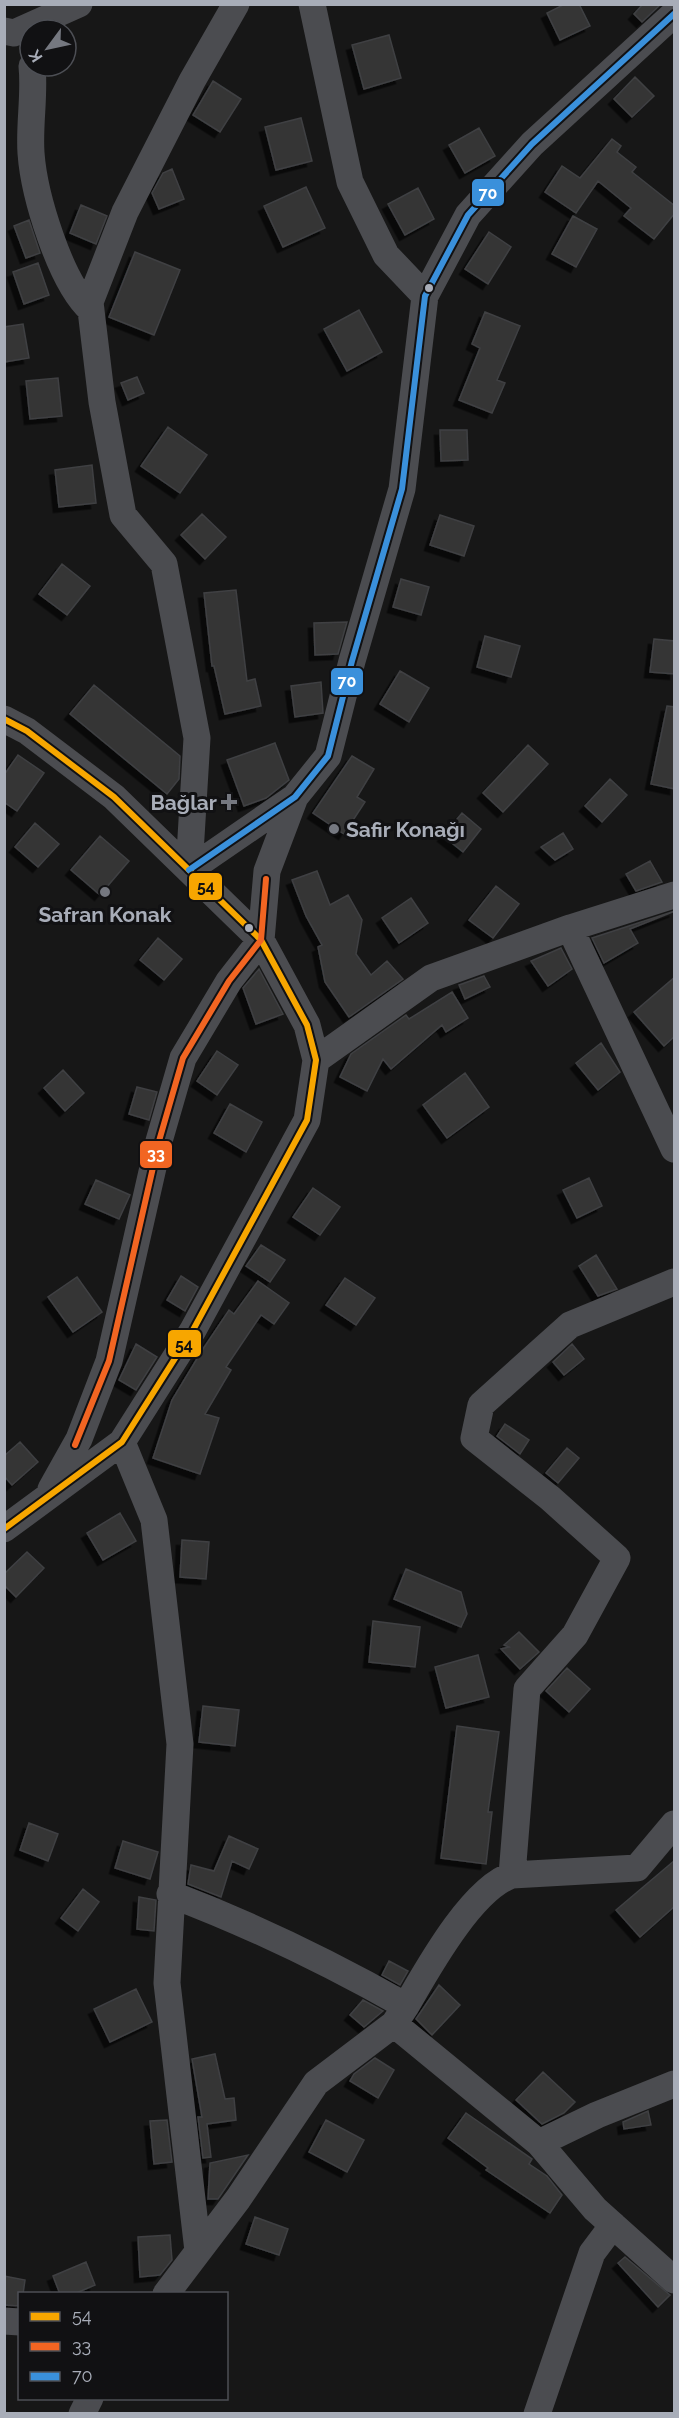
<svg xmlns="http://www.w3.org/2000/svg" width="679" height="2418" viewBox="0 0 679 2418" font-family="Raleway,sans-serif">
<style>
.building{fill:#353536;stroke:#3f4043;stroke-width:1.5;filter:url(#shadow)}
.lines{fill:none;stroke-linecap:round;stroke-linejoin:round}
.minor{stroke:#4b4c50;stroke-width:27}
.bus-1-casing{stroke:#111113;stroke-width:10}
.bus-2-casing{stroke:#111113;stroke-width:10}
.bus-3-casing{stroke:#111113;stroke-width:10}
.bus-1{stroke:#f7a600;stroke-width:6}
.bus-2{stroke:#f26522;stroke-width:6}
.bus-3{stroke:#3a90db;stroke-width:6}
.bus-dot{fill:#a8adb8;stroke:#111113;stroke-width:2}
.poi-dot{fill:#757880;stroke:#111113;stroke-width:2}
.labels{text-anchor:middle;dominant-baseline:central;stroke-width:6;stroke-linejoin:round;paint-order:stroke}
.poi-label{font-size:21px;font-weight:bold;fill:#a8adb8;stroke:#111113;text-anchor:end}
.line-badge{stroke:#111113;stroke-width:2}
.badge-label{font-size:16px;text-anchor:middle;font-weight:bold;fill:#fff}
.pale-badge-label{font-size:16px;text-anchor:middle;font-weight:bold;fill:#111}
</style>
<defs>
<filter id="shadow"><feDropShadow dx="-5.5" dy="5.5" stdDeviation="0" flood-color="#0009"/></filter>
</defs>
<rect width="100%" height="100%" fill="#171717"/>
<!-- building -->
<path class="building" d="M565,4H579L590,26L560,40L547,13Z
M643,4H661L642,22L634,14Z
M389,35L401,78L364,89L352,45Z
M635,77L654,96L632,117L614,99Z
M213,81L241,99L220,132L193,115Z
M301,118L312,161L276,170L265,127Z
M479,128L495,156L465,173L449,145Z
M612,139L621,146L617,152L636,167L632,172L675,206V213L654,239L624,216L631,208L598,181L576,213L545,192L562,166L580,178Z
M172,169L184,199L159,209L152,193L163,173Z
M306,187L325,228L283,247L264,206Z
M418,188L434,219L405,235L388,204Z
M81,205L107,216L96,244L70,233Z
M573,216L597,229L576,267L552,254Z
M29,220L40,253L26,258L14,226Z
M489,232L511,247L488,284L465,269Z
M135,252L180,270L154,335L109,317Z
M38,263L49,295L24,304L13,272Z
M359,310L382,352L347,371L324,329Z
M485,312L520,326L497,380L505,383L492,413L459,400L480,348L472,344Z
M23,324L29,358L4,362V327Z
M137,377L144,393L128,400L121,383Z
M58,378L62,416L30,419L26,381Z
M168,427L207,455L180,493L141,466Z
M440,430H467L468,460L441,461Z
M92,465L96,503L59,507L55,470Z
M202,514L226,537L205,559L181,535Z
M440,515L474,526L464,556L430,545Z
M62,564L90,586L67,615L39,594Z
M401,579L429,587L421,615L393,607Z
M236,590L247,681L255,679L261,706L225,714L214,666H212L204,593Z
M347,622L338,654L315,655L314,623Z
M485,636L520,646L511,677L477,667Z
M654,639L675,641V674L650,672Z
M400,671L429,688L409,722L380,704Z
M321,682L323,713L295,717L291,686Z
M94,685L180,756L179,779L167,794L70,714Z
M667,706L675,707V789L651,784Z
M275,743L289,780L266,798L244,806L227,760Z
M528,745L548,764L503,812L483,793Z
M18,755L44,773L17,811L4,802V775Z
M352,756L374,769L357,797L365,802L344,834L313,813Z
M610,779L627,795L602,822L585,806Z
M462,813L481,829L463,852L443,836Z
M35,823L59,844L38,867L15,847Z
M563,833L573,849L555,860L541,847Z
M100,836L129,861L100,895L71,870Z
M650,861L662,882L636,891L626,874Z
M317,871L330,905L348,895L362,920L356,954L371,975L387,961L403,979L349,1017L325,982L318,947L322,945L306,916L292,880Z
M496,886L519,904L493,938L469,920Z
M411,898L428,923L399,943L382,918Z
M675,911L630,929L638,943L604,963L592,938Z
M158,938L182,959L164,980L140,960Z
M561,948L572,969L548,986L531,961Z
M259,969L283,1014L256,1024L243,988Z
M484,976L490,987L465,999L459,985Z
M675,977V1036L664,1046L634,1012Z
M452,992L468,1018L446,1032L442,1025L391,1069L383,1059L367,1091L340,1077L351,1054L406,1015L409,1019Z
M601,1043L620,1072L598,1090L576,1063Z
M217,1051L238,1065L217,1095L197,1081Z
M63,1070L84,1093L65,1111L44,1088Z
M465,1073L489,1107L447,1138L423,1105Z
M137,1087L157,1092L149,1120L129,1114Z
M230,1104L262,1122L246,1152L214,1133Z
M589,1178L602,1206L577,1218L563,1190Z
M96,1180L130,1195L119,1219L85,1204Z
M313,1188L340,1207L320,1235L293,1217Z
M261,1245L285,1260L270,1282L246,1266Z
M596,1255L617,1289L598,1296L579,1266Z
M181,1276L198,1287L185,1311L167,1300Z
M77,1277L102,1312L73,1332L48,1297Z
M345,1278L375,1298L356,1325L326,1305Z
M258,1281L289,1303L274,1324L261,1315L226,1367L231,1370L205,1414L219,1418L200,1474L153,1458L172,1400L201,1352L229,1310L234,1314Z
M136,1344L157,1357L136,1390L119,1380Z
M572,1344L584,1359L564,1375L553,1362Z
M505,1424L529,1440L520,1454L497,1436Z
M20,1442L38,1462L12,1485L4,1476V1456Z
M567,1448L579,1458L558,1483L546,1473Z
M120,1513L136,1541L103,1560L87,1533Z
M182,1540L209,1542L206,1579L180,1577Z
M27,1552L44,1568L16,1597L4,1585V1574Z
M406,1569L461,1592L467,1614L461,1627L394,1599Z
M373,1621L420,1627L415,1667L369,1662Z
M519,1632L539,1652L520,1669L501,1649L509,1647L504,1645Z
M478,1655L489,1697L446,1708L435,1667Z
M567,1668L590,1689L569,1712L546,1691Z
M203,1706L239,1710L235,1746L199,1742Z
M457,1726L499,1732L488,1812H492L486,1864L441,1858Z
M29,1823L58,1834L48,1861L20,1850Z
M229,1836L258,1849L249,1869L232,1861L221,1897L188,1884L191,1865L214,1871Z
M123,1841L158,1852L150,1879L115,1868Z
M675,1860V1906L640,1937L616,1910Z
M83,1889L99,1902L78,1931L61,1918Z
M139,1897L156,1900L154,1931L137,1929Z
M389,1961L408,1971L400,1985L382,1975Z
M439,1985L460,2005L432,2035L416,2019Z
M136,1989L152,2022L110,2042L94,2009Z
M363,2000L383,2011L364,2027L350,2015Z
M215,2054L225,2099L234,2098L236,2120L207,2124L211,2157L203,2158L198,2117H202L192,2059Z
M375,2058L394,2070L378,2098L350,2081L354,2074Z
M543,2072L575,2102L564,2113L542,2124L516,2100Z
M648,2111L651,2125L624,2129L623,2122Z
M466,2113L532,2159L529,2164L547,2176L562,2195L550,2213L486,2170L488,2168L448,2138Z
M167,2120L172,2162L154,2164L150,2121Z
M326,2120L364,2140L347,2172L309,2152Z
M248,2155L218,2199H208L210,2163Z
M255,2217L288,2229L279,2255L246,2244Z
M170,2235L172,2260L160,2275L140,2277L138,2237Z
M625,2257L670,2295L658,2307L618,2263Z
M86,2262L95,2285L74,2294H60L53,2276Z
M4,2276L25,2280L23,2294H20V2306L4,2305Z"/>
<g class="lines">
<!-- minor -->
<path class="minor" d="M312,4L350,182L386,255L425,296
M4,31L14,33L79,4
M32,66C35,95 29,124 31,153C34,195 60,282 91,310
M4,719L27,731L114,797L261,940L307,1025L316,1060L307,1120L193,1330L122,1442L4,1529
M189,870L295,797L328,756L352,661L402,489L425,296L468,215L532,144L674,14
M189,870L197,738L164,564L123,515L102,402L90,302L125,212L192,81L236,4
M570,928L674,1149
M316,1060L431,978L570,928L674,895
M122,1442L154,1520L180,1744L167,1983L198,2251
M51,1489L79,1439L109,1361L159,1141L183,1058L229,981L261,940L267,871L295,797
M512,1875L527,1689L575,1635L617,1558L550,1498L474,1438L481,1405L570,1325L674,1282
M170,1894C252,1925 330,1963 406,2006L394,2024L539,2143L595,2209L674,2280
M406,2006C427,1970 471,1889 512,1875L637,1868L674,1824
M539,2143L597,2115L674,2084
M166,2294L238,2199L316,2083L394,2024
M4,2321L20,2322
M82,2414L90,2398
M537,2414L592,2253L613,2225"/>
<defs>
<path id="bus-1" d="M4,719L27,731L114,797L261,940L307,1025L316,1060L307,1120L193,1330L122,1442L4,1529"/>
<path id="bus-2" d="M75,1445L109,1361L159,1141L183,1058L229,981L261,940L266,879"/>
<path id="bus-3" d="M189,870L295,797L328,756L352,661L402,489L425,296L468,215L532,144L674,14"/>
</defs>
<!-- bus-1 casing -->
<use href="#bus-1" class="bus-1-casing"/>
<!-- bus-2 casing -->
<use href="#bus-2" class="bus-2-casing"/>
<!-- bus-3 casing -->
<use href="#bus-3" class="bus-3-casing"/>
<!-- bus-1 -->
<use href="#bus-1" class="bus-1"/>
<!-- bus-2 -->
<use href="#bus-2" class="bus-2"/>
<!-- bus-3 -->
<use href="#bus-3" class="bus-3"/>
</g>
<!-- markers -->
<g class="bus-dot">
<circle cx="429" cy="288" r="5"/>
<circle cx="249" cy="928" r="5"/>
</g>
<g class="poi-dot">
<path d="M226 793h6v6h6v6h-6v6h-6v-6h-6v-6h6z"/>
<circle cx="334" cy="829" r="6"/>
<circle cx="105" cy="892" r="6"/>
</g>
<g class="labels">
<!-- poi labels -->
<g class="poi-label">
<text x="217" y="802">Bağlar</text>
<text x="346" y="829" text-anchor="start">Safir Konağı</text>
<text x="105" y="914" text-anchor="middle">Safran Konak</text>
</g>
</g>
<g class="line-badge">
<rect x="471" y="178" width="34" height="29" rx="6" fill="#3a90db"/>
<rect x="330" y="667" width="34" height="29" rx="6" fill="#3a90db"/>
<rect x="188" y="872" width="35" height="29" rx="6" fill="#f7a600"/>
<rect x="139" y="1140" width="34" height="29" rx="6" fill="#f26522"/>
<rect x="167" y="1329" width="35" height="29" rx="6" fill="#f7a600"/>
</g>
<g class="badge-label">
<text x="488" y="199">70</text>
<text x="347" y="687">70</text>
<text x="156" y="1160">33</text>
</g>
<g class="pale-badge-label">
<text x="206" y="892">54</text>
<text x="184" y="1350">54</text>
</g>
<!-- border -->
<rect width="679" height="2418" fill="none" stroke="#a8adb8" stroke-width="12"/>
<!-- legend -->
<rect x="18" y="2292" width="210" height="108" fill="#111113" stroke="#4d4f55" stroke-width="1.5"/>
<rect x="30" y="2312" width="30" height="9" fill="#f7a600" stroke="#4d4f55" stroke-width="1.5"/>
<text x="72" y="2322" font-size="18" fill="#a8adb8">54</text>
<rect x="30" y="2342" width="30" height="9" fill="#f26522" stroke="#4d4f55" stroke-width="1.5"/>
<text x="72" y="2352" font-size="18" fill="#a8adb8">33</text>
<rect x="30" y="2372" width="30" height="9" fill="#3a90db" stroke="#4d4f55" stroke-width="1.5"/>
<text x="72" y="2382" font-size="18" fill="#a8adb8">70</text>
<!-- north arrow -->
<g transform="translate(48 48) rotate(237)"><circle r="28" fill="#111113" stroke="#4d4f55" stroke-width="1.5"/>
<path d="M0-4.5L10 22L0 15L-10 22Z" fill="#757880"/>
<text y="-9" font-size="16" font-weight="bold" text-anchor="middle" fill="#a8adb8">K</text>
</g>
</svg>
